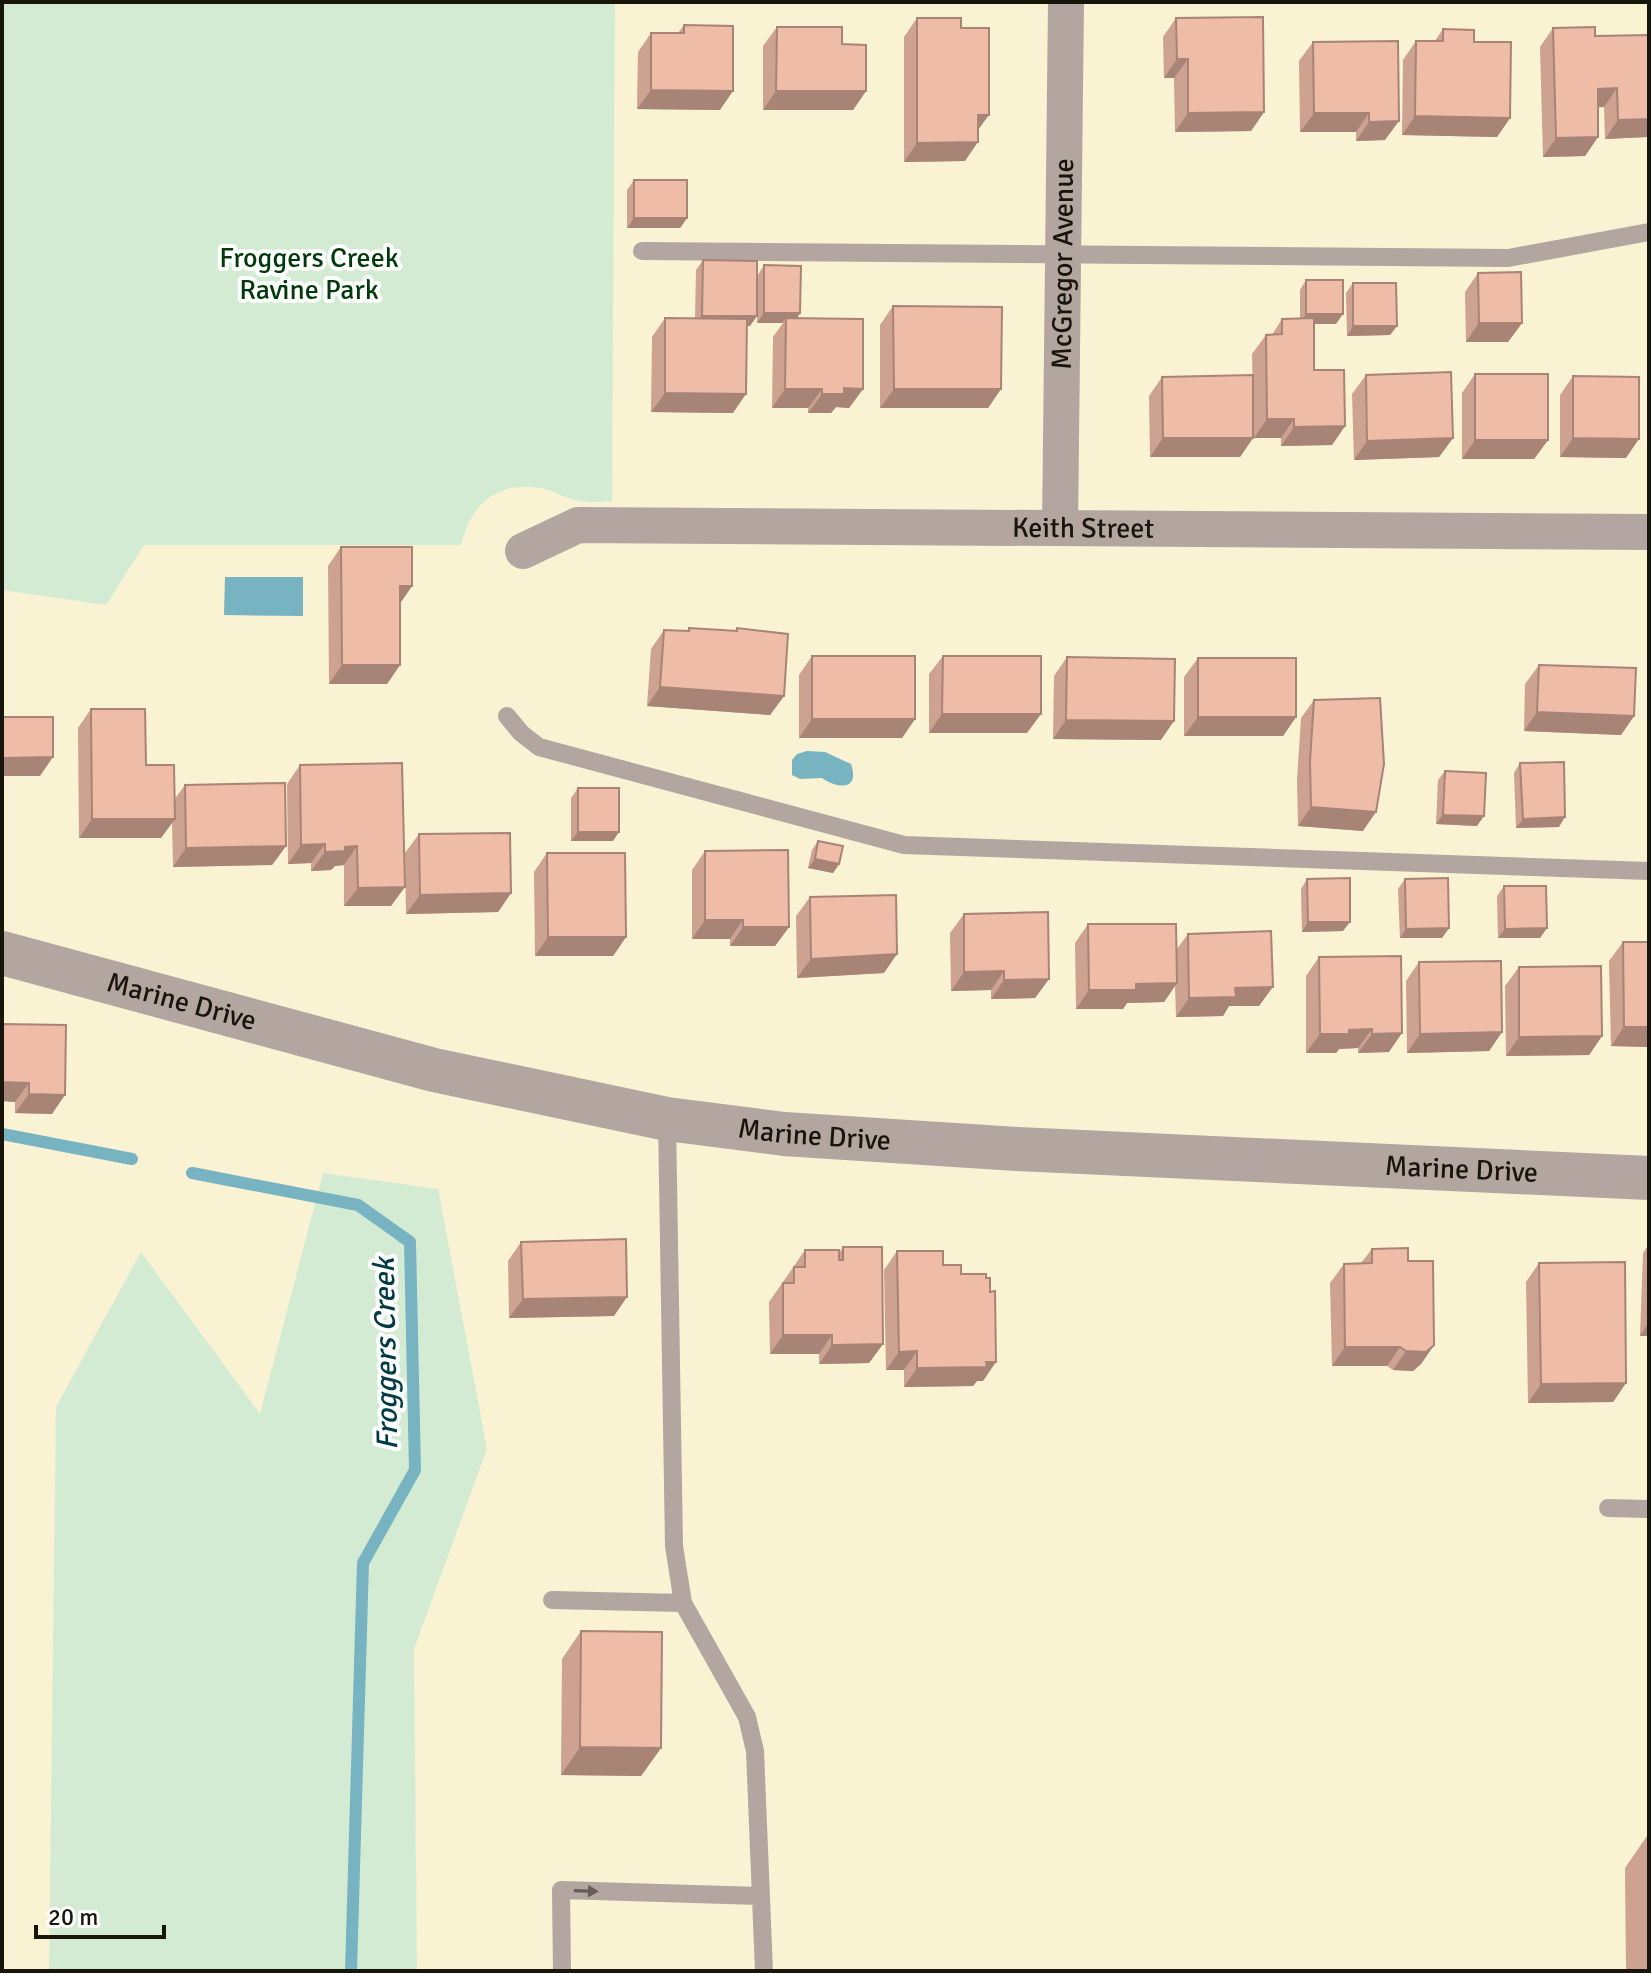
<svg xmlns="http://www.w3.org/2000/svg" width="1651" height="1973" viewBox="0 0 1651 1973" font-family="Signika,sans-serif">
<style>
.green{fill:#d3ebd3}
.water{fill:#77b3c1}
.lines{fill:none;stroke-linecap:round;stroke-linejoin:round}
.stream{stroke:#77b3c1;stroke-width:12}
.service{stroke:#b3a59f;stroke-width:18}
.minor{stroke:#b3a59f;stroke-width:36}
.tertiary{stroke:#b3a59f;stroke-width:44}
.wall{fill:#cea290}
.shaded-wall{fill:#a78476}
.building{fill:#efbca8;stroke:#a78476;stroke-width:2}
.oneway{fill:#665e55}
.labels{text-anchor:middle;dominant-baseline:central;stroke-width:8;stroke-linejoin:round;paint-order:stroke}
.park-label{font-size:28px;fill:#003a0a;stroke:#fefefe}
.street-label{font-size:28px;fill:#18160b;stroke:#fefefe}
.water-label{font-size:30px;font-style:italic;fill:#003a45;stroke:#fefefe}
</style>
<rect width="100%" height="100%" fill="#f9f2d3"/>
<!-- green -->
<path class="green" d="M2,2H615L612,501C601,502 590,503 580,501C567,499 556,492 544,489C499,479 471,503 461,545H144L106,605L2,590Z
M323,1173L438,1189L487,1449L414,1649L417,1971H49L56,1407L141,1252L260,1414Z"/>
<!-- water -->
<path class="water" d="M225,577H303V616L224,615Z
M807,751L825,752L851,764C860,791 838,789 822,778L800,779L792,775V760L797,754Z"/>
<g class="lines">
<!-- stream -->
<path class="stream" d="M2,1134L132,1159
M192,1173L358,1205L410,1242L415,1470L363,1563L351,1971"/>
<!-- service -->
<path class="service" d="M642,251L1508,258L1649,232
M507,716L521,733L539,747L904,845L1649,871
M667,1119L674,1546L683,1603L747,1717L755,1751L764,1971
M1608,1508L1649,1509
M552,1600L683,1603
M562,1971L561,1890L760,1896"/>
<!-- minor -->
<g class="minor">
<path id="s1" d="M1060,528L1066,2"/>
<path id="s2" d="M523,551L578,525L1649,532"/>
</g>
<!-- tertiary -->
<path class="tertiary" id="s3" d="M2,953L434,1070L667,1119L784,1134L1017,1149L1649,1178"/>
</g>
<!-- wall -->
<path class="wall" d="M917,18L961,28L978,129L965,161L904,162V37Z
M1176,18L1264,112L1251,131L1175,132L1174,78H1164L1163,37Z
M684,25L720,110L637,109L638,52L651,33H678Z
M777,27L842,44L866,91L853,110H763V46Z
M1553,28L1595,36L1647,137L1605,139L1604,107H1598V137L1585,156L1543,157L1540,47Z
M1443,29L1474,42L1510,118L1497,137L1402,135L1403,60L1416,41H1435Z
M1398,41L1385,140L1356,141V132H1300L1299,61L1313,42Z
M634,180L687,218L680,228H627V190Z
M703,260L750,326H747L733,413L651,412L652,337L665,318L695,319L696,270Z
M764,265L800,313L797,318L863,389L849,408L836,407L831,413H808V408H772L773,337L783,323H757L758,275Z
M1478,273L1522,323L1508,342H1466L1465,292Z
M1306,280L1336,324H1314V370L1345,426L1332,445L1281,446V438H1254L1252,354L1266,335H1272L1282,319H1300V290Z
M1353,283L1397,326L1390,335L1347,336L1346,293Z
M893,306L1001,389L988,408H880V325Z
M1475,374L1548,440L1534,459H1462V393Z
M1366,375L1453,438L1439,457L1354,460L1352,394Z
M1573,376L1626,458L1560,457V395Z
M1162,377L1253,438L1240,457H1150L1149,396Z
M341,547L412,586L400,603V665L387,684H329L328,566Z
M689,628L734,631L737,628L784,696L770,715L647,706L651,649L664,630L686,631Z
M812,656L915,719L902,738H799V675Z
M943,656L1027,733H929V674Z
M1067,657L1161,740L1053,739L1054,676Z
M1198,658L1296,717L1283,736H1184V677Z
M1539,665L1634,716L1621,735L1524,731L1525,684Z
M1314,700L1363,831L1298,826L1297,780L1301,718Z
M91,709L146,765L174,800L185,785L286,846L272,865L173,867L172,822L161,838H79L78,728Z
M402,763L391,906H344V865L335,866L331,870L311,871V863L288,864L287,784L300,765Z
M1520,763L1559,827L1516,828L1514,773Z
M1445,771L1477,826L1436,824L1438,780Z
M578,788L613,841H571V798Z
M419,834L511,893L498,912L406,914L405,853Z
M818,841L839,864L833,873L808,868L812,850Z
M705,851L789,927L775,946H730V939H692V870Z
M547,853L626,937L613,956H535L534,872Z
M1307,879L1343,931L1302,932L1301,889Z
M1405,879L1449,928L1442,938H1400L1398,889Z
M1504,886L1540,938H1498L1497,896Z
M810,897L884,973L797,978L796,916Z
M964,914L1049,979L1035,998L991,999V990L951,991L950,933Z
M1088,924L1177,949L1188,934L1259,1006H1229L1223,1016L1176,1017L1175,986L1164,1002L1127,1003L1123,1009H1076L1075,943Z
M1623,942H1649V1047L1611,1046L1609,961Z
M1319,957L1389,1052L1358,1053V1048L1339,1049L1336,1053H1306V976Z
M1419,962L1502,1032L1489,1051L1407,1053L1406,981Z
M1519,967L1602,1036L1589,1055L1506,1056L1505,986Z
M2,1024L52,1114L15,1113V1102L2,1101Z
M521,1242L614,1316L509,1318L508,1261Z
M1649,1244V1336H1640L1643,1253Z
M843,1247L883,1344L869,1363L819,1364V1354H770L769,1302L792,1269L805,1250L839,1253Z
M1372,1249L1408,1261L1434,1345L1421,1364L1413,1371L1393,1370L1387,1366H1332L1330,1283L1344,1264L1361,1263Z
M897,1251L943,1265L961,1274L983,1381H977L973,1386L904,1387V1370H886L884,1270Z
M1539,1263L1626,1383L1613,1402L1528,1403L1526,1282Z
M581,1631L661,1748L641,1776L561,1775L562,1659Z
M1649,1833V1971H1626L1625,1868Z"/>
<!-- shaded-wall -->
<path class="shaded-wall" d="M1177,59H1188L1174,78H1164Z
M1617,88L1604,107L1584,108L1598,89Z
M651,90L733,91L720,110L637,109Z
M776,91H866L853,110H763Z
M1264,112L1251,131L1175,132L1188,113Z
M1314,113H1369L1356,132H1300Z
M978,115H989L975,134Z
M1415,116L1510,118L1497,137L1402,135Z
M1649,119V134L1647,137L1605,139L1618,120Z
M1399,121L1385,140L1356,141L1369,122Z
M1598,137L1585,156L1543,157L1556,138Z
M978,142L965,161L904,162L917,143Z
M634,218H687L680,228H627Z
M764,313H800L794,323L786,318L782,323H757Z
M1306,314H1343L1336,324H1300Z
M702,316H757L750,326H695Z
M1479,323H1522L1508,342H1466Z
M1353,326H1397L1390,335L1347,336Z
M844,388L863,389L849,408L836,407L831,413H808L822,394Z
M785,389H822L808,408H772Z
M894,389H1001L988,408H880Z
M665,393L746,394L733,413L651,412Z
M1267,419H1294L1281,438H1254Z
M1345,426L1332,445L1281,446L1294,427Z
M1163,438H1253L1240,457H1150Z
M1453,438L1439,457L1354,460L1367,441Z
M1573,438L1639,439L1626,458L1560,457Z
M1475,440H1548L1534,459H1462Z
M400,586H412L399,605Z
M342,665H400L387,684H329Z
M660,687L784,696L770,715L647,706Z
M1537,712L1634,716L1621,735L1524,731Z
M942,714H1041L1027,733H929Z
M1198,717H1296L1283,736H1184Z
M812,719H915L902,738H799Z
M1066,720L1174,721L1161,740L1053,739Z
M53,757L40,776H2V758Z
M1311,807L1376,812L1363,831L1298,826Z
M1443,815L1484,816L1477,826L1436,824Z
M1565,817L1559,827L1516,828L1523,819Z
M92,819H175L161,838H79Z
M578,832H619L613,841H571Z
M325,844L311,863L288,864L301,845Z
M286,846L272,865L173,867L186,848Z
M357,846L344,865L335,866L331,870L311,871L325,852L345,847Z
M815,859L839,864L833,873L808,868Z
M405,887L391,906H344L358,888Z
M511,893L498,912L406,914L420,895Z
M705,920H743L730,939H692Z
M1308,922H1350L1343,931L1302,932Z
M743,927H789L775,946H730Z
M1449,928L1442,938H1400L1406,929Z
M1547,928L1540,938H1498L1505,929Z
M548,937H626L613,956H535Z
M897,954L884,973L797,978L811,959Z
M1004,971L991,990L951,991L964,972Z
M1049,979L1035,998L991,999L1004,980Z
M1177,983L1164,1002L1127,1003L1123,1009H1076L1089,990L1136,984Z
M1273,987L1259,1006H1229L1223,1016L1176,1017L1189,998L1235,988Z
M1624,1027H1649V1047L1611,1046Z
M1372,1029L1358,1048L1339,1049L1336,1053H1306L1320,1034L1349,1030Z
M1502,1032L1489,1051L1407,1053L1420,1034Z
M1402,1033L1389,1052L1358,1053L1372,1034Z
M1602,1036L1589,1055L1506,1056L1519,1037Z
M2,1082L29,1083L15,1102L2,1101Z
M29,1094L65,1095L52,1114L15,1113Z
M627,1297L614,1316L509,1318L523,1299Z
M1649,1322V1336H1640Z
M783,1335H832L819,1354H770Z
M883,1344L869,1363L819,1364L832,1345Z
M1434,1345L1421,1364L1413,1371L1393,1370L1406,1351Z
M1345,1347H1400L1387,1366H1332Z
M917,1351L904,1370H886L899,1352Z
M986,1362H996L983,1381H977L973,1386L904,1387L917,1368Z
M1626,1383L1613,1402L1528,1403L1541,1384Z
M580,1747L661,1748L641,1776L561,1775Z"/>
<!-- building -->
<path class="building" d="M1263,17L1264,112L1188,113V59H1177L1176,18Z
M917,18H961V28H989V115H978V142L917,143Z
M684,25L733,26V91L651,90V33H684Z
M777,27H842V44L866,45V91H776Z
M1595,27V36L1649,35V119L1618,120L1617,88L1598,89V137L1556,138L1553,28Z
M1443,29L1474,30V42H1511L1510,118L1415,116L1416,41H1443Z
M1398,41L1399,121L1369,122V113H1314L1313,42Z
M634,180H687V218H634Z
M703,260L757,261V316H702Z
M764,265L801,266L800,313H764Z
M1521,272L1522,323H1479L1478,273Z
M1306,280H1343V314H1306Z
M1353,283H1396L1397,326H1353Z
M893,306L1002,307L1001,389H894Z
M665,318L747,319L746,394L665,393Z
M786,318L863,319V389L844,388V394H822V389H785Z
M1314,318V370H1344L1345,426L1294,427V419H1267L1266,335L1282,334V319Z
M1451,372L1453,438L1367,441L1366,375Z
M1475,374H1548V440H1475Z
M1253,375V438H1163L1162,377Z
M1573,376L1639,377V439L1573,438Z
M341,547H412V586H400V665H342Z
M689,628L737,631V628L788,634L784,696L660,687L664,630L689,631Z
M812,656H915V719H812Z
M943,656H1041V714H942Z
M1067,657L1175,659L1174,721L1066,720Z
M1198,658H1296V717H1198Z
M1539,665L1636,668L1634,716L1537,712Z
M1380,698L1384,764L1376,812L1311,807L1310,761L1314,700Z
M91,709H145L146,765H174L175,819H92Z
M2,717H53V757L2,758Z
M1564,762L1565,817L1523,819L1520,763Z
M402,763L405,887L358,888L357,846L345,847V851L325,852V844L301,845L300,765Z
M1445,771L1486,773L1484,816L1443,815Z
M285,783L286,846L186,848L185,785Z
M578,788H619V832H578Z
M510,833L511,893L420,895L419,834Z
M818,841L843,846L839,864L815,859Z
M788,850L789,927H743V920H705V851Z
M547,853H625L626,937H548Z
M1350,878V922H1308L1307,879Z
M1448,878L1449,928L1406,929L1405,879Z
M1504,886H1546L1547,928L1505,929Z
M896,895L897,954L811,959L810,897Z
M1048,912L1049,979L1004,980V971L964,972V914Z
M1088,924H1176L1177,983L1136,984V990H1089Z
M1271,931L1273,987L1235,988L1236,997L1189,998L1188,934Z
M1623,942H1649V1027H1624Z
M1401,956L1402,1033L1372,1034V1029L1349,1030V1034H1320L1319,957Z
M1501,961L1502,1032L1420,1034L1419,962Z
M1601,966L1602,1036L1519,1037V967Z
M2,1024L66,1025L65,1095L29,1094V1083L2,1082Z
M626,1239L627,1297L523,1299L521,1242Z
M843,1247H882L883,1344L832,1345V1335H783V1283H794V1267H805V1250H839V1260H843Z
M1408,1248V1261H1433L1434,1345L1426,1352L1406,1351L1400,1347H1345L1344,1264L1372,1263V1249Z
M897,1251H943V1265H961V1274H986V1278H990V1292L995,1291L996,1362H986L987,1367L917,1368V1351L899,1352Z
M1625,1262L1626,1383L1541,1384L1539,1263Z
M581,1631L662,1632L661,1748L580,1747Z"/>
<!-- one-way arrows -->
<defs><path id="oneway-solid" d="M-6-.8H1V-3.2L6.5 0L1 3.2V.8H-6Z" transform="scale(2)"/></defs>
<use class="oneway" href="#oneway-solid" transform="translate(586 1891) rotate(2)"/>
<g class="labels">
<!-- park labels -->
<g class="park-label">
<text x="309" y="258">Froggers Creek<tspan x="309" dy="32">Ravine Park</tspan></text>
</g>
<!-- street labels -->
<g class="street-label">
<text stroke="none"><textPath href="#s1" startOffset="264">McGregor Avenue</textPath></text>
<text stroke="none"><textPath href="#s2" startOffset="566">Keith Street</textPath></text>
<text stroke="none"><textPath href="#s3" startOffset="186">Marine Drive</textPath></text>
<text stroke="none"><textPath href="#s3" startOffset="834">Marine Drive</textPath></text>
<text stroke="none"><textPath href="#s3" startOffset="1482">Marine Drive</textPath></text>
</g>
<!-- water labels -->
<g class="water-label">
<text transform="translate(386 1354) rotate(-91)">Froggers Creek</text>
</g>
</g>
<!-- border -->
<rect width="1651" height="1973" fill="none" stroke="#18160b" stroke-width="8"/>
<!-- scale -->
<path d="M36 1925v12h128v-12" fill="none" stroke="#18160b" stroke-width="4"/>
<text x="48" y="1925" font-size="24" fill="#18160b" stroke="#fefefe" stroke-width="6" paint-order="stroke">20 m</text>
</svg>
